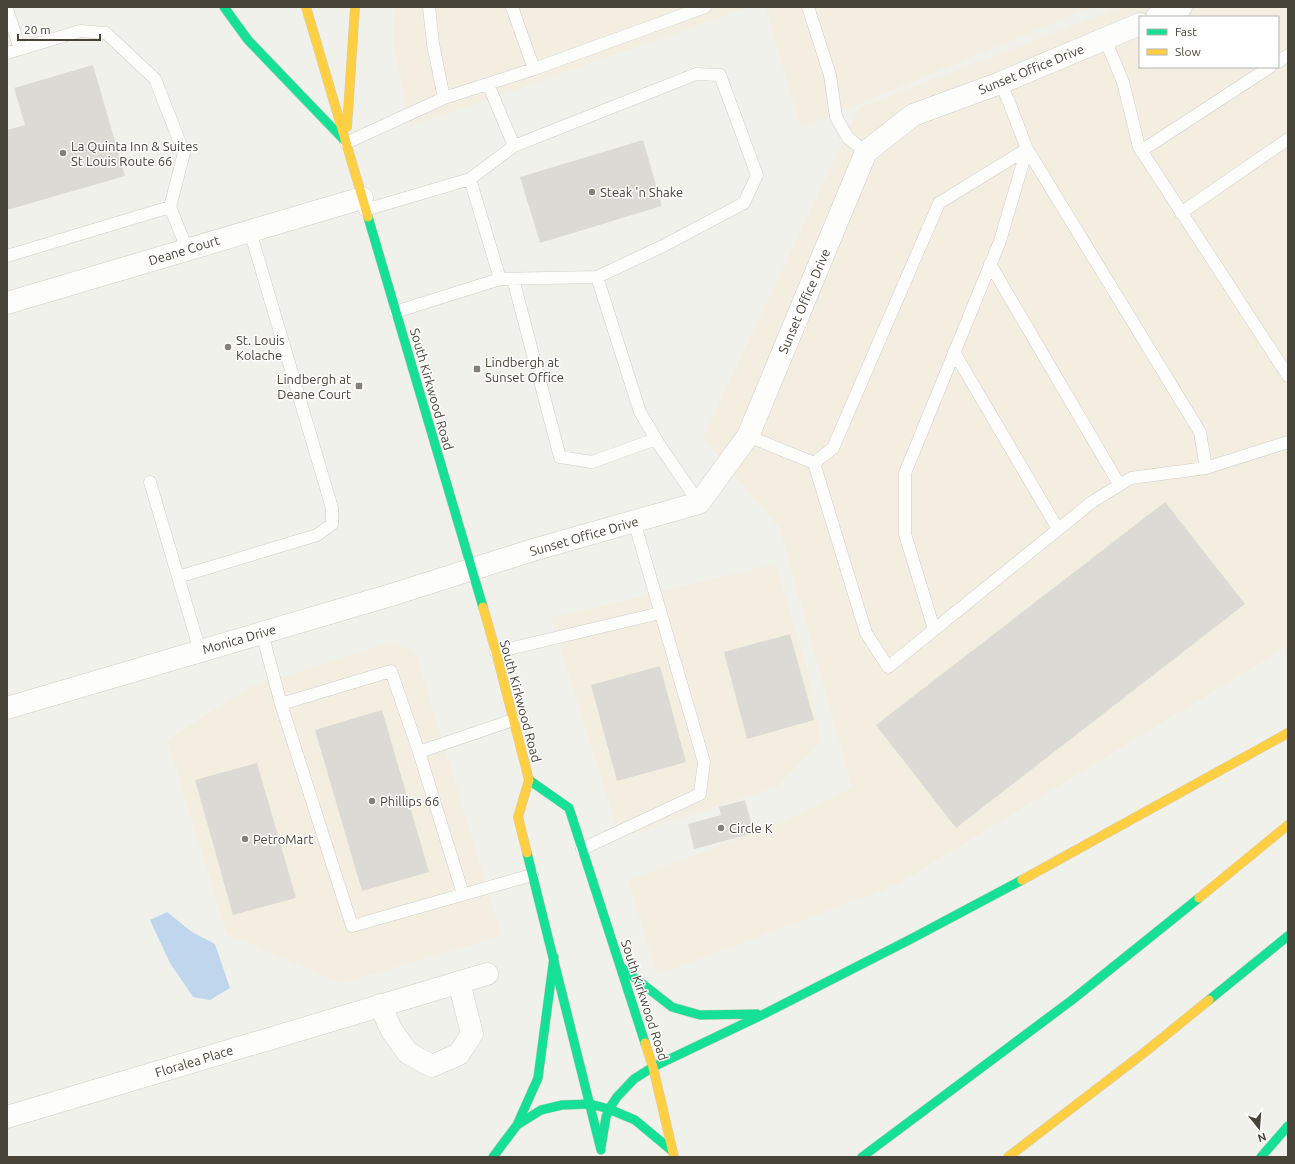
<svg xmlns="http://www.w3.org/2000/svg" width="1295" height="1164" viewBox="0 0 1295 1164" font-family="Ubuntu,sans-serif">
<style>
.commercial{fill:#f3eee0;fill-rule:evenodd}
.water{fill:#bfd6ed}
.building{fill:#dbdad4}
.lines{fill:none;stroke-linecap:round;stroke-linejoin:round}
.lane-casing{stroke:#cecdc8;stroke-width:13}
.street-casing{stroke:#cecdc8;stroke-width:23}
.fast-casing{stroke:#d3ceba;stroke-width:10}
.slow-casing{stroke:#d3ceba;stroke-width:10}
.lane{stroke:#fdfdfc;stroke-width:12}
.street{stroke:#fdfdfc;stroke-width:22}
.fast{stroke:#16e098;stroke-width:9}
.slow{stroke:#ffcf43;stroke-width:9}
.poi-dot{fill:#828077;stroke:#fff;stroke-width:1.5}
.labels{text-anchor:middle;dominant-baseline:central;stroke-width:3;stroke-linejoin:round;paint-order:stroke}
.street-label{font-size:13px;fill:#474338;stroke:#fff}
.poi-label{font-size:13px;fill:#474338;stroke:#fff;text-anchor:start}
</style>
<rect width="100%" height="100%" fill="#f1f1ec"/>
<!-- commercial -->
<path class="commercial" d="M395,7H750L410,127L393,41Z
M765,7H1092L801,128Z
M1121,7H1288V646L896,885L657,975L628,880L780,823L852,787L780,529L703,437L859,108ZM1140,17H1278V67H1140Z
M775,564L806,664L821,741L777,787L620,838L551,618Z
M390,642L415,651L502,936L342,983L227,934L167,740L250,687Z"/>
<!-- water -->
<path class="water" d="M167,912L192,932L215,944L230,988L210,1000L193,997L170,963L150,920Z"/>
<!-- building -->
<path class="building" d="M93,65L125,176L7,210V130L25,125L14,88Z
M643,140L662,206L540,243L520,177Z
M1165,502L1245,604L956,828L876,725Z
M790,634L814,720L747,739L724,652Z
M660,666L686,762L617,781L591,685Z
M382,710L429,872L362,891L315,730Z
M257,763L296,898L233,915L195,780Z
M745,800L754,833L694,849L688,824L721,815L719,807Z"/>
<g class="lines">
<defs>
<path id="lane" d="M512,7L534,69
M808,7L830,75L836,117L848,138L866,152
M7,9L20,49
M1105,39L1123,82L1139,147L1288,376
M7,53L80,31L106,33L155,79L184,153L170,207L187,249
M1278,62L1288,55
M1000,83L1009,102L1027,149L1200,432L1206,468
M488,84L514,146L696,74L720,75L757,175L744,203L663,246L597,277L640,412L660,446L699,503
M444,98L534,69L705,7
M346,143L444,98L433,44L429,7
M1141,151L1270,67
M470,179L500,279L597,277
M365,210L470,179L514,146
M1181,213L1288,139
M7,256L170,207
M990,264L1119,484
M513,279L560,457L592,462L656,439
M395,312L500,279
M954,352L1058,529
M748,436L814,463L866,633L888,667L1092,502L1131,478L1206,468L1288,442
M814,463L833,448L939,203L1027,149
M150,482L200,651
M178,577L317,535L332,524V508L250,231
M934,629L905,534V473L1000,241L1027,149
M262,633L281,704
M496,652L660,613
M513,720L419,752L391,671L281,704L352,926L532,875
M419,752L463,894
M582,849L700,794L704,762L634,521"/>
<path id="street" d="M1157,17L1181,7
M7,303L362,198
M7,708L391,595L533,550L699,503L748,436L866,152L913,115L1000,83L1140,24
M380,1005L392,1031L408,1053L432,1066L459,1054L472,1034L459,982
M7,1117L487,974"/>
<path id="fast" d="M224,7L248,40L344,140
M368,217L483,607
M529,780L569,808L645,1043
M527,853L601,1150
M622,968L672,1007L700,1015L757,1014
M1209,1000L1288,936
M517,1125L538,1078L554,957
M601,1147L606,1117L609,1109L617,1097L634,1079L653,1067L764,1014L909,940L1022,880
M493,1157L517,1125L541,1110L562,1105L590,1104L609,1109L635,1120L671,1150
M862,1157L1072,1000L1199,898
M1261,1157L1288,1126"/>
<path id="slow" d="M306,7L368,217
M347,127L355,7
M483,607L496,652L529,780L518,817L527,853
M1022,880L1288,733
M1199,898L1288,825
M645,1043L653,1067L674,1157
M1008,1157L1145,1052L1209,1000"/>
</defs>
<!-- lane casing -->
<use href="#lane" class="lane-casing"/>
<!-- street casing -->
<use href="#street" class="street-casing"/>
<!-- fast casing -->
<use href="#fast" class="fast-casing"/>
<!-- slow casing -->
<use href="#slow" class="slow-casing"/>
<!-- lane -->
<use href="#lane" class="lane"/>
<!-- street -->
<use href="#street" class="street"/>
<!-- fast -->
<use href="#fast" class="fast"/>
<!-- slow -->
<use href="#slow" class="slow"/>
</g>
<!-- markers -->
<g class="poi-dot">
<circle cx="63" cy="153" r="4"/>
<circle cx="592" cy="192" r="4"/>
<circle cx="228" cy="347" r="4"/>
<rect x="473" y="365" width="8" height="8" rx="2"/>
<rect x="355" y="382" width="8" height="8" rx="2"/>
<circle cx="372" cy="801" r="4"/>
<circle cx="721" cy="828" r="4"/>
<circle cx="245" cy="839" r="4"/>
</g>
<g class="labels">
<!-- street labels -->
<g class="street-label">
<text transform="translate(1031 69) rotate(-22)">Sunset Office Drive</text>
<text transform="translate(184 250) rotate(-17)">Deane Court</text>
<text transform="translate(804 301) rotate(-67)">Sunset Office Drive</text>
<text transform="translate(432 389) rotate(74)">South Kirkwood Road</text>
<text transform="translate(584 536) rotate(-16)">Sunset Office Drive</text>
<text transform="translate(239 639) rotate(-16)">Monica Drive</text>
<text transform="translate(521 701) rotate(75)">South Kirkwood Road</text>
<text transform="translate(645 1000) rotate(72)">South Kirkwood Road</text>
<text transform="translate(194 1061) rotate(-17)">Floralea Place</text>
</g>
<!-- poi labels -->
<g class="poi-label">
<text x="71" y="146">La Quinta Inn &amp; Suites<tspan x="71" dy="15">St Louis Route 66</tspan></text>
<text x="600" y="192">Steak 'n Shake</text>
<text x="236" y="340">St. Louis<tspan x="236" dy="15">Kolache</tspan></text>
<text x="485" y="362">Lindbergh at<tspan x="485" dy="15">Sunset Office</tspan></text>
<text x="351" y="379" text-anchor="end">Lindbergh at<tspan x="351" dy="15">Deane Court</tspan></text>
<text x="380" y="801">Phillips 66</text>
<text x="729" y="828">Circle K</text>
<text x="253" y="839">PetroMart</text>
</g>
</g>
<!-- border -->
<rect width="1295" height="1164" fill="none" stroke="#474338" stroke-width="16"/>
<!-- legend -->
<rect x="1139" y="16" width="140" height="52" fill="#ffffff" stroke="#b5b4af"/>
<rect x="1147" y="29" width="20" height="6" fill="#16e098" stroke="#b5b4af"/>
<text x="1175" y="36" font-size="12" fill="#474338">Fast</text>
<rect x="1147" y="49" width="20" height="6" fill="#ffcf43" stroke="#b5b4af"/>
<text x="1175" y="56" font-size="12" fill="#474338">Slow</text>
<!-- north arrow -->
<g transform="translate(1259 1128) rotate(163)" stroke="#ffffff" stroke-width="3" paint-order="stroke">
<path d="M0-3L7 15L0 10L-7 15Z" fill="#474338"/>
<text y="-6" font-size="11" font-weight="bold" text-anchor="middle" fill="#474338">N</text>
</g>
<!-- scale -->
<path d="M18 34v6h82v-6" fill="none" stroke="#474338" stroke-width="2"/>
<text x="24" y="34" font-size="12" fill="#474338" stroke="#ffffff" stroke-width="3" paint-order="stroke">20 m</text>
</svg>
